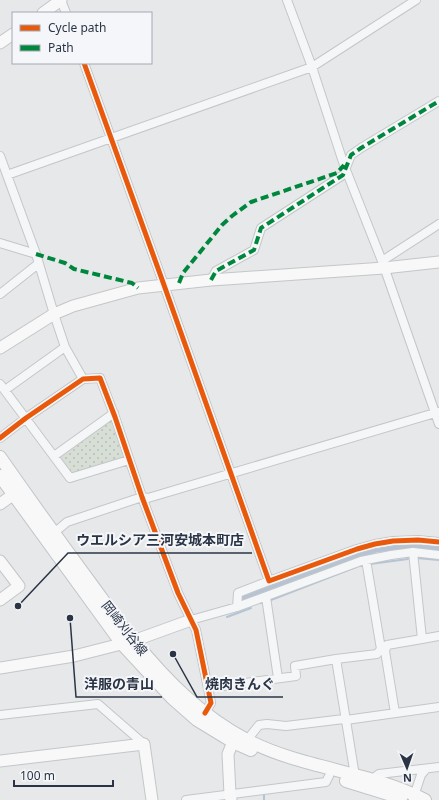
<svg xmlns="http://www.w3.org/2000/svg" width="439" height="800" viewBox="0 0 439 800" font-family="'Noto Sans','Noto Sans JP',sans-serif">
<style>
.park{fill:url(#park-dots)}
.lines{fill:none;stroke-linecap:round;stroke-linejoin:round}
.stream{stroke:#b4c4d5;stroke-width:2}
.canal{stroke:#b4c4d5;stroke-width:7}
.street-casing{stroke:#c4c6c8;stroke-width:10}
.secondary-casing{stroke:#c4c6c8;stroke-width:13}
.primary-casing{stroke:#c2c5c8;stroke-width:14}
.street{stroke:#f5f6f7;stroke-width:8}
.secondary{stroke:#f8f8f8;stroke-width:11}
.primary{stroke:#f8f8f8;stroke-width:12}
.quiet{stroke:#00873e;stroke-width:4;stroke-dasharray:8 4;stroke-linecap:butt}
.cycleway-casing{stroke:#f4f6f9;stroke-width:8}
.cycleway{stroke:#e8590c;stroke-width:5}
.labels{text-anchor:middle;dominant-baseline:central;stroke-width:4;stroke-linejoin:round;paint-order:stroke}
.street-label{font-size:13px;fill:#2b3445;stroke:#f4f6f9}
.leader{fill:none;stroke:#2b3445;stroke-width:1.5}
.callout-dot{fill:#2b3445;stroke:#f4f6f9;stroke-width:1.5}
.callout-label{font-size:14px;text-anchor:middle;font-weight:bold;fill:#2b3445;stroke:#f4f6f9;stroke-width:4;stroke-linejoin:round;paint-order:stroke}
</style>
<defs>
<pattern id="park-dots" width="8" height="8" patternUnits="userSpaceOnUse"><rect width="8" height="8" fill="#d6ded6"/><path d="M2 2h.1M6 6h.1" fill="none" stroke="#b8bfb9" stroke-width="1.8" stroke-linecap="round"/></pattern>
</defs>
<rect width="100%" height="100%" fill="#e6e8ea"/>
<!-- park -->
<path class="park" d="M115,417L129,460L73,477L56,458Z"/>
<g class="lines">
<!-- stream -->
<path class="stream" d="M417,558L439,560
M370,564L408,559
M271,600L356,567
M227,617L251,608
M264,793V800"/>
<!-- canal -->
<path class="canal" d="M241,598L351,557L376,549L394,547L416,546L439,548"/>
<defs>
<path id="street" d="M61,0L66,13
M287,0L312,67L344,165L382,261L439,424
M84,63L164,285L269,581L357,549L375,544L393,541L418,540L439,542
M0,156L36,254L54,314L65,347L83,379
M7,175L312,67L416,0
M0,243L36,254
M382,261L439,224
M211,280L216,271L254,250L261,228L343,175L351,155L361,148L439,101
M0,294L38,264
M0,384L70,478L129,460
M5,390L65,347
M0,438L26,418L83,379L100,378L115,417L142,497L178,593L196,630L211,703L205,713
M54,456L114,413
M54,533L67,522L142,497L148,498L438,412
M413,552L422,639L439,636
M366,560L381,649
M266,597L278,678
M237,607L238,593L269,581
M191,620L237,607L361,561L391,555L413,552L439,555
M336,659L355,776
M208,688L296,676L295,666L336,659L377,654L381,649L385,651
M395,713L385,651L387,645L422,639
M0,715L98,704L144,744
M247,740L259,725L267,724L286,726L344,719L346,720L439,707
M371,780L379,774L439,767
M413,799L421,775L426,769
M186,800L326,782L329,776"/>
<path id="secondary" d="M43,13L61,0
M0,43L13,34
M0,348L54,314L73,306L138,288L211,280L384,268L439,262
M0,504L14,494
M0,561L19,586L0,600
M0,668L74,656L133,641L191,620
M0,761L144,744L152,800
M231,800L230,794L228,754L233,742"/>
<path id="primary" d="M0,457C30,500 61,543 92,585C106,604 119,623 134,641C166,680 202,717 247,740C303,769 369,771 425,800
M0,476L122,644L172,698L197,720L233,742L251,750
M346,781L401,798"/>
</defs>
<!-- street casing -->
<use href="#street" class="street-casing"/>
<!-- secondary casing -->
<use href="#secondary" class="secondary-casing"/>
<!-- primary casing -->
<use href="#primary" class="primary-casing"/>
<!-- street -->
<use href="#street" class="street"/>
<!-- secondary -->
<use href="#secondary" class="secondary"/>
<!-- primary -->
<use href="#primary" class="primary"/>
<!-- quiet -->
<path class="quiet" d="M36,254L65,263L74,269L132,283L138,288
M211,280L216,271L254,250L261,228L343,175L351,155L361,148L439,101
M179,283L183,273L222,225L232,216L251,202L337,173L344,165"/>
<defs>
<path id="cycleway" d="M84,63L164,285L269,581L357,549L375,544L393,541L418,540L439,542
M0,438L26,418L83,379L100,378L115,417L142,497L178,593L196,630L211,703L205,713"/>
</defs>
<!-- cycleway casing -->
<use href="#cycleway" class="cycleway-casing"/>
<!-- cycleway -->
<use href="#cycleway" class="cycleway"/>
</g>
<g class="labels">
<!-- street labels -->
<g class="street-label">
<text transform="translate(125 628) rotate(52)">岡崎刈谷線</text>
</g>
</g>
<!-- callouts -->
<path class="leader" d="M18 606L68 553H252M173 654L197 697H283M70 618L76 697H162"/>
<g class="callout-dot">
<circle cx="18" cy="606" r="4"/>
<circle cx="173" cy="654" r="4"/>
<circle cx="70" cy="618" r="4"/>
</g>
<g class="callout-label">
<text x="160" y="545">ウエルシア三河安城本町店</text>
<text x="240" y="689">焼肉きんぐ</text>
<text x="119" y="689">洋服の青山</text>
</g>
<!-- legend -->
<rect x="12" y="12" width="140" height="52" fill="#f4f6f9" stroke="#a4a8b1"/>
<rect x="20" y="25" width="20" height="6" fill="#e8590c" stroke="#a4a8b1"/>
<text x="48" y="32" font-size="12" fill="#2b3445">Cycle path</text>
<rect x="20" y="45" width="20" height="6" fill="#00873e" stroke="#a4a8b1"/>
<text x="48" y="52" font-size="12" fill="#2b3445">Path</text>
<!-- north arrow -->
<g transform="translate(407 768) rotate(178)" stroke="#f4f6f9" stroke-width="3" paint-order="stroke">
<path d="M0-3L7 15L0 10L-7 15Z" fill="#2b3445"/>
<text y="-6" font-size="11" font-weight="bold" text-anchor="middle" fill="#2b3445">N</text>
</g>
<!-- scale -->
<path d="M14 780v6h99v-6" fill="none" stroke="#2b3445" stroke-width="2"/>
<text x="20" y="780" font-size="12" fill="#2b3445" stroke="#f4f6f9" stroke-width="3" paint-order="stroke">100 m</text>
</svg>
